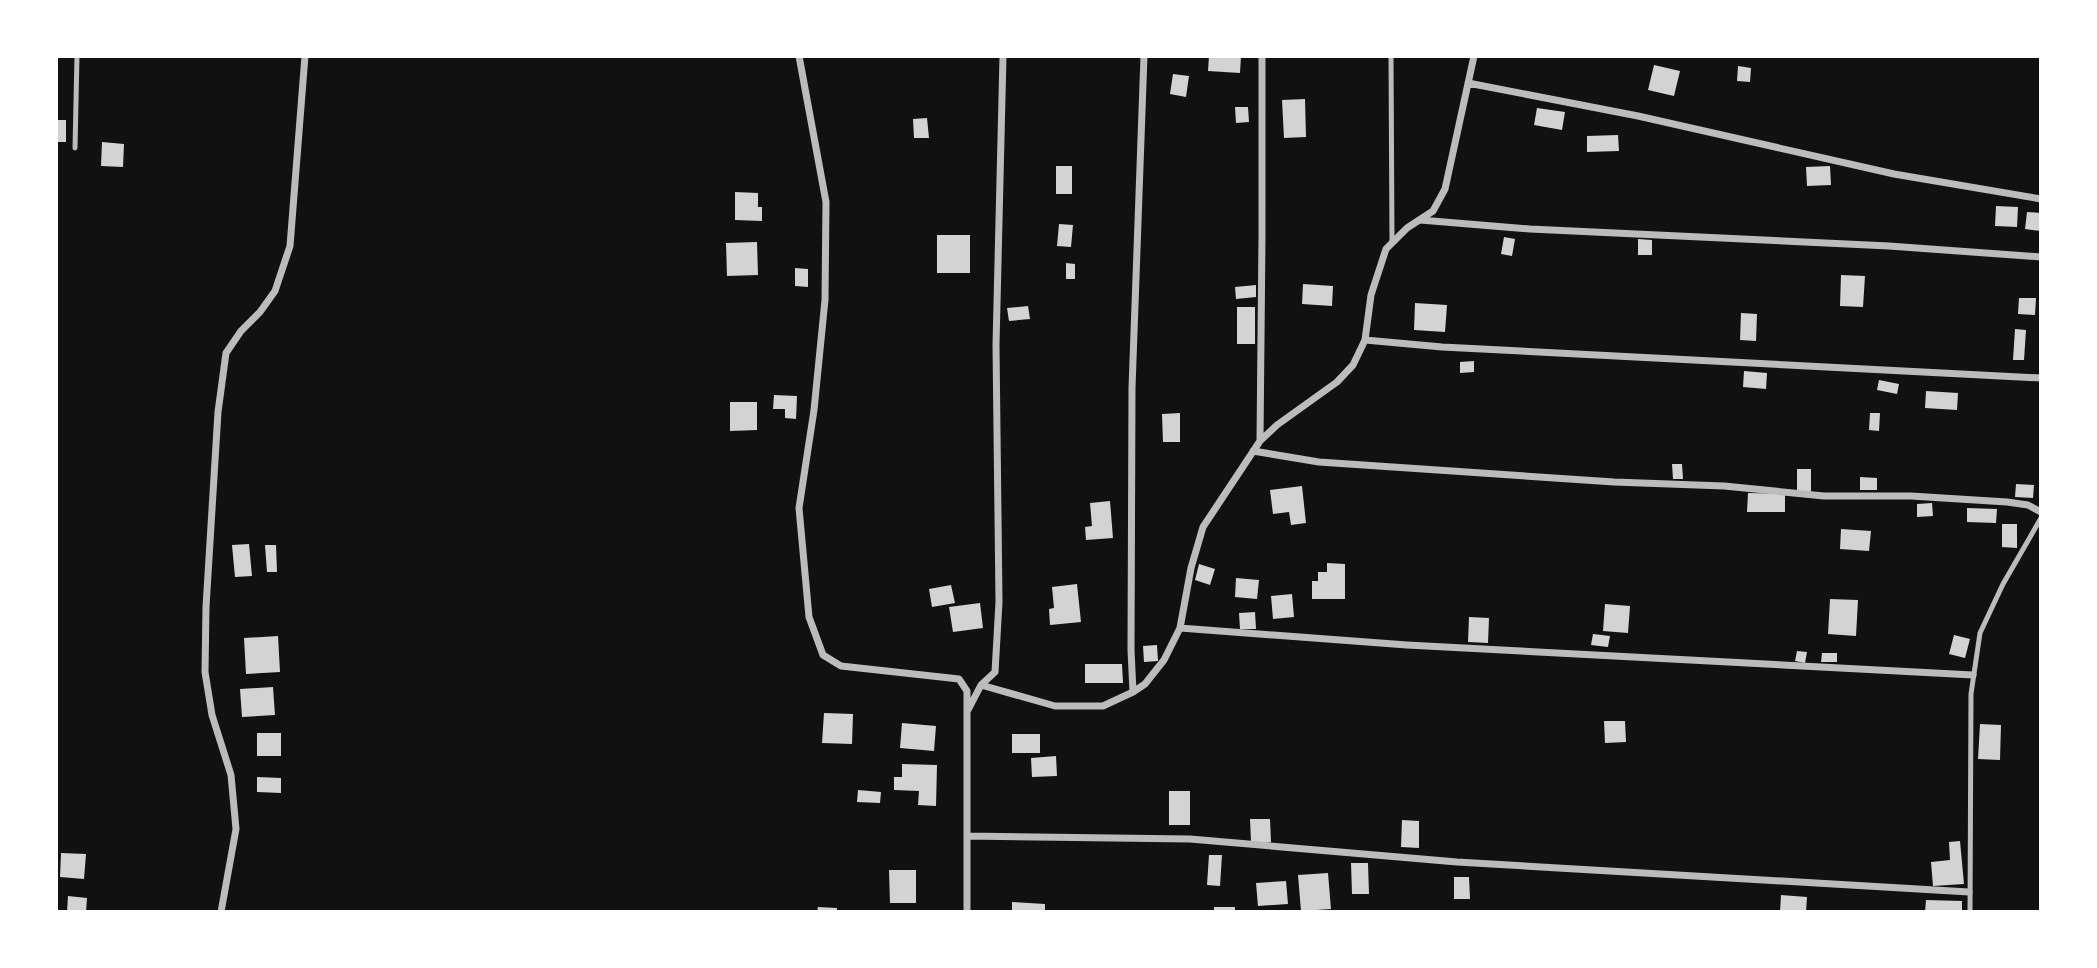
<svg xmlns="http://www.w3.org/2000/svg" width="2097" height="968" viewBox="0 0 2097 968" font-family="Mulish,sans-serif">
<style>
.building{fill:#d3d3d3}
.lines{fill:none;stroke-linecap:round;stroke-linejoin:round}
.service{stroke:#bcbcbc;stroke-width:5}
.minor{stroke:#bcbcbc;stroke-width:7}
</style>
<rect width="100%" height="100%" fill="#111"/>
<!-- building -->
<path class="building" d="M1209,56H1241L1240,73L1208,71Z
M1654,65L1680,71L1674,96L1648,90Z
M1738,66L1751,68L1750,82L1737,81Z
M1173,74L1189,76L1186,97L1170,94Z
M1305,99L1306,137L1284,138L1282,100Z
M1235,107H1248L1249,122L1236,123Z
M1537,108L1565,112L1562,130L1534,125Z
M927,118L929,138H914L913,119Z
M56,120H66V142H56Z
M1618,135L1619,151L1587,152V136Z
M102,142L124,144L123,167L101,166Z
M1056,166H1072V194H1056Z
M1830,166L1831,185L1807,186L1806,167Z
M735,192L758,193V207H762V221L735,220Z
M1996,206L2018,207L2017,227L1995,226Z
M2027,212L2041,213V231L2025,229Z
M1059,224L1073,225L1071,247L1057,246Z
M937,235H970V273H937Z
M1504,237L1515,239L1512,256L1501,254Z
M1638,239L1652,240V255H1638Z
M757,242L758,275L727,276L726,243Z
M1066,263L1075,264V279H1066Z
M795,268L808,269V287L795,286Z
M1841,275L1865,276L1863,307L1840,306Z
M1303,284L1333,286L1332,306L1302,304Z
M1256,285V297L1236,299L1235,287Z
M2019,298H2036L2035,315L2018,314Z
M1415,303L1447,305L1445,332L1414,330Z
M1028,306L1030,319L1009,321L1007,308Z
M1237,307H1255V344H1237Z
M1741,313L1757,314L1756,341L1740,340Z
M2015,329L2026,330L2024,360H2013Z
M1474,361V372L1460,373V362Z
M1744,371L1767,373L1766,389L1743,387Z
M1879,380L1899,384L1897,394L1877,390Z
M1926,391L1958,393L1957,410L1925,408Z
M774,395L797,396L796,419L785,418V409H773Z
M730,402H757V430L730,431Z
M1180,413V442H1163L1162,414Z
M1870,413H1880L1879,431L1869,430Z
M1672,464H1682L1683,479H1673Z
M1797,469H1811V491H1797Z
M1860,477L1877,478V490H1860Z
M2016,484L2034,485L2033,498L2015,497Z
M1302,486L1306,523L1291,525L1289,512L1273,514L1270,490Z
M1748,493L1785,494V512H1747Z
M1110,501L1113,538L1086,540L1085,527L1092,526L1090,503Z
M1932,503L1933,516L1917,517V504Z
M1967,508L1997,509L1996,523L1967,522Z
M2002,524H2017V548L2002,547Z
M1841,529L1871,531L1869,551L1840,549Z
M249,544L252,576L235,577L232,545Z
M265,545H276L277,572H267Z
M1327,563L1345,564V599H1312V581H1318V572H1327Z
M1199,564L1215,569L1210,585L1195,580Z
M1236,578L1259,580L1257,599L1235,597Z
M1077,584L1081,622L1050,625L1049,609L1054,608L1052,587Z
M951,585L955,603L932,607L929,589Z
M1292,594L1294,617L1273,619L1271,596Z
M1830,599L1858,600L1856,636L1828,634Z
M980,603L983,628L953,632L949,607Z
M1605,604L1630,606L1628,633L1603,631Z
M1255,612L1256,629H1240L1239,613Z
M1469,617L1489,618L1488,643L1468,642Z
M1593,634L1610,636L1608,647L1591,645Z
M1954,635L1970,639L1965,658L1949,654Z
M278,636L280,672L246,674L244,638Z
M1157,645L1158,661L1144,662L1143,646Z
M1797,651L1807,652L1805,663L1795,661Z
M1822,653H1837V662H1821Z
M1085,664H1122L1123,683H1085Z
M273,687L275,715L242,717L240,689Z
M824,713L853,714L852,744L822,743Z
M1604,721H1625L1626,742L1605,743Z
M902,723L936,726L934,751L900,748Z
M1980,724L2001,725L2000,760L1978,759Z
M257,733H281V756H257Z
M1012,734H1040V753H1012Z
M1056,756L1057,776L1032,777L1031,758Z
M902,764L937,765L936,806L918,805L919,791L894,790V777H902Z
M257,777L281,778V793L257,792Z
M858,790L881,792L880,803L857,802Z
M1169,791H1190V825H1169Z
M1250,819H1270L1271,842H1251Z
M1402,820L1419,821V848L1401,847Z
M1960,841L1964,884L1933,886L1931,862L1950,860L1949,842Z
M61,853L86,854L84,879L60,877Z
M1209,855H1222L1220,886L1207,885Z
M1351,863H1368L1369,894H1352Z
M889,870H916V903H890Z
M1328,873L1331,909L1301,911L1298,875Z
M1454,877H1469L1470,899H1454Z
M1286,881L1288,904L1258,906L1256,883Z
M1781,895L1807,897L1806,912H1780Z
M68,896L87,898L86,912H67Z
M1926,900L1962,901V912H1925Z
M1012,902L1045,904V912H1012Z
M818,907L837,908V912H817Z
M1214,907H1235V912H1214Z"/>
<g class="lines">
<!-- service -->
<path class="service" d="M1391,56L1392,242
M75,148L77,56
M1970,912L1971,694L1980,633L2003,584L2041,518"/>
<!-- minor -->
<path class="minor" d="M799,56L826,202L825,300L814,410L799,508L809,617L823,655L841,666L959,679L967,691V912
M1468,83L1638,116L1894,174L2041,199
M1420,220L1530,229L1889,246L2041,257
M1365,340L1442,347L2041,378
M1260,441L1262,236V56
M1253,451L1319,462L1614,482L1724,486L1824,496H1911L2007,502L2028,505L2041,512
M1180,628L1407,645L1973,675
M981,685L1055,706H1103L1133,692L1145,684L1164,660L1180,628L1191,568L1203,527L1260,441L1277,425L1337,382L1353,365L1365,340L1371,295L1386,249L1407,228L1433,211L1445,189L1474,56
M1133,692L1131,650L1132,388L1144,56
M968,710L981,685L995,672L999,602L996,345L1003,56
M967,836L1190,839L1457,862L1969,892
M221,912L236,829L231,775L212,715L205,672L206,607L218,412L226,353L241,331L260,312L275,291L290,246L305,56"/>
</g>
<!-- border -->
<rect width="2097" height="968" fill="none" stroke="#ffffff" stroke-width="116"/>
</svg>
